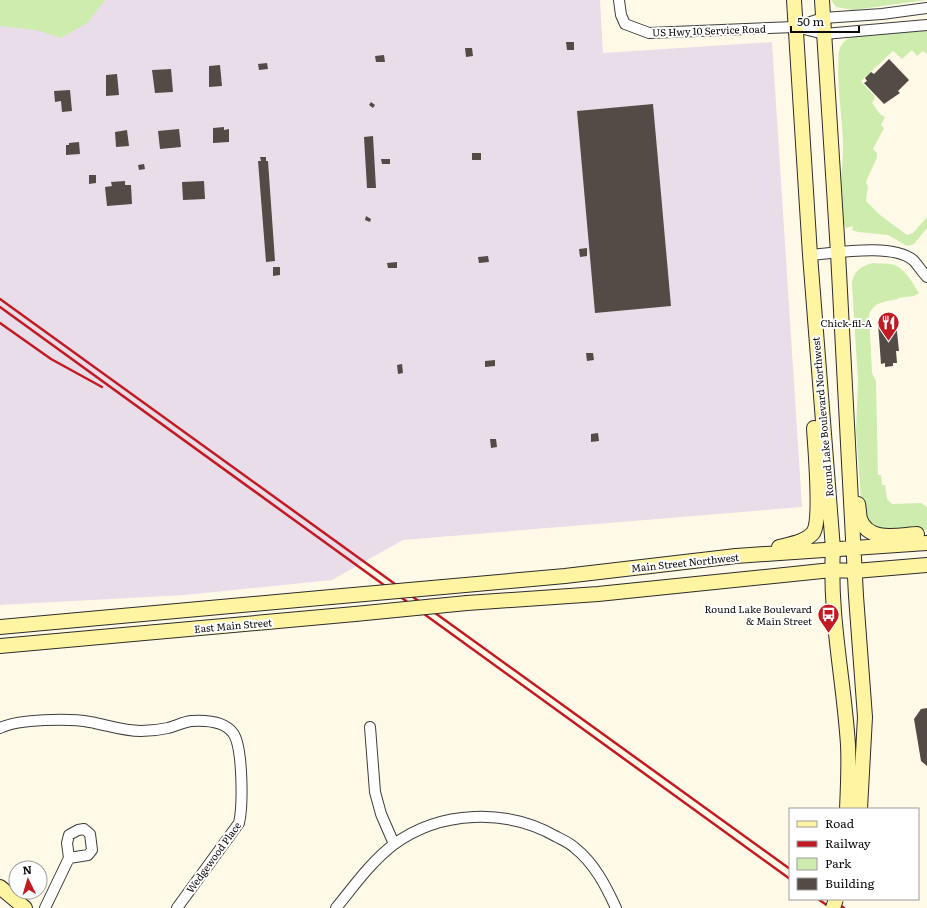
<svg xmlns="http://www.w3.org/2000/svg" width="927" height="908" viewBox="0 0 927 908" font-family="Literata,serif">
<style>
.industrial{fill:#e9ddea}
.green{fill:#ceecae}
.building{fill:#534b46}
.lines{fill:none;stroke-linecap:round;stroke-linejoin:round}
.street-casing{stroke:#3d3d3d;stroke-width:12}
.secondary-casing{stroke:#2c2c2c;stroke-width:16}
.street{stroke:#fff;stroke-width:10}
.secondary{stroke:#fff4a2;stroke-width:14}
.rail{stroke:#c31922;stroke-width:2.5}
.secondary-bridge-casing{stroke:#2c2c2c;stroke-width:16;stroke-linecap:butt}
.secondary-bridge{stroke:#fff4a2;stroke-width:14}
.labels{text-anchor:middle;dominant-baseline:central;stroke-width:4;stroke-linejoin:round;paint-order:stroke}
.street-label{font-size:10px;fill:#0a0a0a;stroke:#fff}
.poi-label{font-size:10px;fill:#0a0a0a;stroke:#fff;text-anchor:end}
</style>
<rect width="100%" height="100%" fill="#fffae7"/>
<!-- industrial -->
<path class="industrial" d="M0,0H600L603,53L772,42L802,507L403,540L332,580L184,595L0,605Z"/>
<!-- green -->
<path class="green" d="M0,0H105L87,23L61,38L36,30L0,26Z
M831,0H927L853,10L836,7Z
M927,29V54L923,51L917,56L912,50L902,59L893,51L861,81L875,97L872,103L880,114L885,117L881,125L884,128L873,149L877,153V157L866,182L868,186L866,201L880,215L907,235L913,233L927,217V228L914,244L907,246L888,235L858,232L852,230L853,226L846,228C835,209 844,166 843,143C842,113 836,82 839,51C842,41 847,38 857,36Z
M873,263C879,264 884,263 890,264C904,266 912,282 919,293L914,296L898,298V299C885,302 874,301 869,315L872,373L876,381L878,475H881L882,485H885L887,499L892,504L921,503L927,507V530L887,531L872,527L862,511L860,485L856,431L858,381L852,284C853,271 861,266 873,263Z"/>
<!-- building -->
<path class="building" d="M566,42H574V50H567Z
M465,48H472L473,56L466,57Z
M384,55L385,62H376L375,56Z
M889,59L909,80L898,91L900,93L884,104L864,83L867,81L865,78L871,72L874,74Z
M267,63L268,69L259,70L258,64Z
M220,65L222,86L209,87V66Z
M171,69L173,92L155,93L152,70Z
M117,74L119,95L106,96V75Z
M70,90L72,111L62,112L61,101L55,102L54,91Z
M371,102L375,105L373,108L369,105Z
M653,104L671,306L595,313L577,111Z
M224,127V130L229,129V142L213,143V128Z
M179,129L181,147L160,149L158,131Z
M127,130L129,146L116,147L115,132Z
M373,136L376,188H367L364,137Z
M79,142L80,154L66,155V145H69V143Z
M472,153H481V160H472Z
M260,157H266V161H268L275,261L266,262L258,161H261Z
M381,159H390V164H382Z
M144,164L145,169L139,170L138,165Z
M89,175H96V183L89,184Z
M125,181V185H131L132,204L107,206L105,187L112,186L111,182Z
M204,181L205,199L183,200L182,182Z
M366,216L371,219L370,222L365,220Z
M587,248V256L580,257L579,249Z
M488,256L489,262L479,263L478,257Z
M397,262V268H388L387,263Z
M273,267H280V275L273,276Z
M894,317V322H896L899,351H896L897,363H893V366L885,367V363L881,364L878,323H880V318Z
M586,353H593L594,360L587,361Z
M495,360V366L485,367V361Z
M402,364L403,373L398,374L397,365Z
M598,433L599,441L591,442V434Z
M490,439H496L497,447L491,448Z
M927,708V766L921,761L914,719L921,709Z"/>
<g class="lines">
<defs>
<path id="street" d="M619,0L621,15L625,24L649,33L795,27L823,18L882,14L927,8
M796,27L824,34L927,25
M810,255C836,253 892,243 913,260C918,265 922,272 927,277
M370,727L375,792L381,814L394,844
M0,728C18,719 70,718 90,722C107,725 123,731 141,731C149,731 159,730 168,728C176,726 183,722 191,721C205,720 224,721 233,733C243,747 243,806 239,823L177,908
M84,829L90,834L92,850L88,855L69,858L67,843L69,835L78,830Z
M45,908L69,858
M336,908C354,886 370,863 393,845C440,810 507,808 557,837C563,840 570,843 575,848C594,863 606,886 616,908"/>
<path id="secondary" d="M794,0L810,255L833,549C829,615 844,680 848,745C849,766 848,787 847,809
M822,0L838,253L856,596L865,717L860,809
M858,504C859,508 859,515 860,519C869,543 898,535 917,534
M779,547C791,544 805,542 813,533C822,521 815,446 814,428
M443,587L565,576L736,556L927,543
M467,603L598,594L832,570L855,571L927,565
M0,627L331,597
M0,646L355,614
M0,887L25,908"/>
</defs>
<!-- street casing -->
<use href="#street" class="street-casing"/>
<!-- secondary casing -->
<use href="#secondary" class="secondary-casing"/>
<!-- street -->
<use href="#street" class="street"/>
<!-- secondary -->
<use href="#secondary" class="secondary"/>
<!-- rail -->
<path class="rail" d="M0,299L790,869
M0,307L790,879
M0,323L51,359L102,387
M818,899L831,908
M831,899L844,908"/>
<defs>
<path id="secondary-bridge" d="M331,597L443,587
M355,614L467,603
M833,908L836,899"/>
</defs>
<!-- secondary-bridge casing -->
<use href="#secondary-bridge" class="secondary-bridge-casing"/>
<!-- secondary-bridge -->
<use href="#secondary-bridge" class="secondary-bridge"/>
</g>
<!-- icons -->
<defs>
<symbol id="restaurant-pin" viewBox="-11 -11 22 30"><path d="M0 17L-7.5 6A9.5 9.5 0 1 1 7.5 6Z" fill="#c31922" stroke="#fff"/><path d="M-5-6h1v4h1v-4h1v4h1v-4h1v5L-1.5 .5V6h-2V.5L-5-1ZM5-6V6H3V1.5H1.5Q1.5-4 5-6Z" fill="#fff"/></symbol>
<symbol id="bus-pin" viewBox="-11 -11 22 30"><path d="M0 17L-7.5 6A9.5 9.5 0 1 1 7.5 6Z" fill="#c31922" stroke="#fff"/><path d="M-5-6H5V4H4V6H2V4H-2V6H-4V4H-5ZM-3.5-4V0h7V-4ZM-3.5 1.2v1.5H-2V1.2ZM2 1.2v1.5H3.5V1.2Z" fill="#fff"/></symbol>
</defs>
<g fill-rule="evenodd">
<use href="#restaurant-pin" x="876" y="310" width="25" height="34"/>
<use href="#bus-pin" x="816" y="602" width="25" height="34"/>
</g>
<g class="labels">
<!-- street labels -->
<g class="street-label">
<text transform="translate(709 30) rotate(-2)">US Hwy 10 Service Road</text>
<text transform="translate(822 417) rotate(-95)">Round Lake Boulevard Northwest</text>
<text transform="translate(685 562) rotate(-6)">Main Street Northwest</text>
<text transform="translate(233 625) rotate(-5)">East Main Street</text>
<text transform="translate(213 857) rotate(-54)">Wedgewood Place</text>
</g>
<!-- poi labels -->
<g class="poi-label">
<text x="872" y="322">Chick-fil-A</text>
<text x="812" y="608">Round Lake Boulevard<tspan x="812" dy="12">&amp; Main Street</tspan></text>
</g>
</g>
<!-- legend -->
<rect x="789" y="808" width="130" height="92" fill="#ffffff" stroke="#9d9d9d"/>
<rect x="797" y="821" width="20" height="6" fill="#fff4a2" stroke="#9d9d9d"/>
<text x="825" y="828" font-size="12" fill="#0a0a0a">Road</text>
<rect x="797" y="841" width="20" height="6" fill="#c31922" stroke="#9d9d9d"/>
<text x="825" y="848" font-size="12" fill="#0a0a0a">Railway</text>
<rect x="797" y="858" width="20" height="12" fill="#ceecae" stroke="#9d9d9d"/>
<text x="825" y="868" font-size="12" fill="#0a0a0a">Park</text>
<rect x="797" y="878" width="20" height="12" fill="#534b46" stroke="#9d9d9d"/>
<text x="825" y="888" font-size="12" fill="#0a0a0a">Building</text>
<!-- north arrow -->
<g transform="translate(28 880) rotate(355)"><circle r="19" fill="#ffffff" stroke="#9d9d9d"/>
<path d="M0-3L7 15L0 10L-7 15Z" fill="#c31922"/>
<text y="-6" font-size="11" font-weight="bold" text-anchor="middle" fill="#0a0a0a">N</text>
</g>
<!-- scale -->
<path d="M791 26v6h68v-6" fill="none" stroke="#0a0a0a" stroke-width="2"/>
<text x="797" y="26" font-size="12" fill="#0a0a0a" stroke="#ffffff" stroke-width="3" paint-order="stroke">50 m</text>
</svg>
